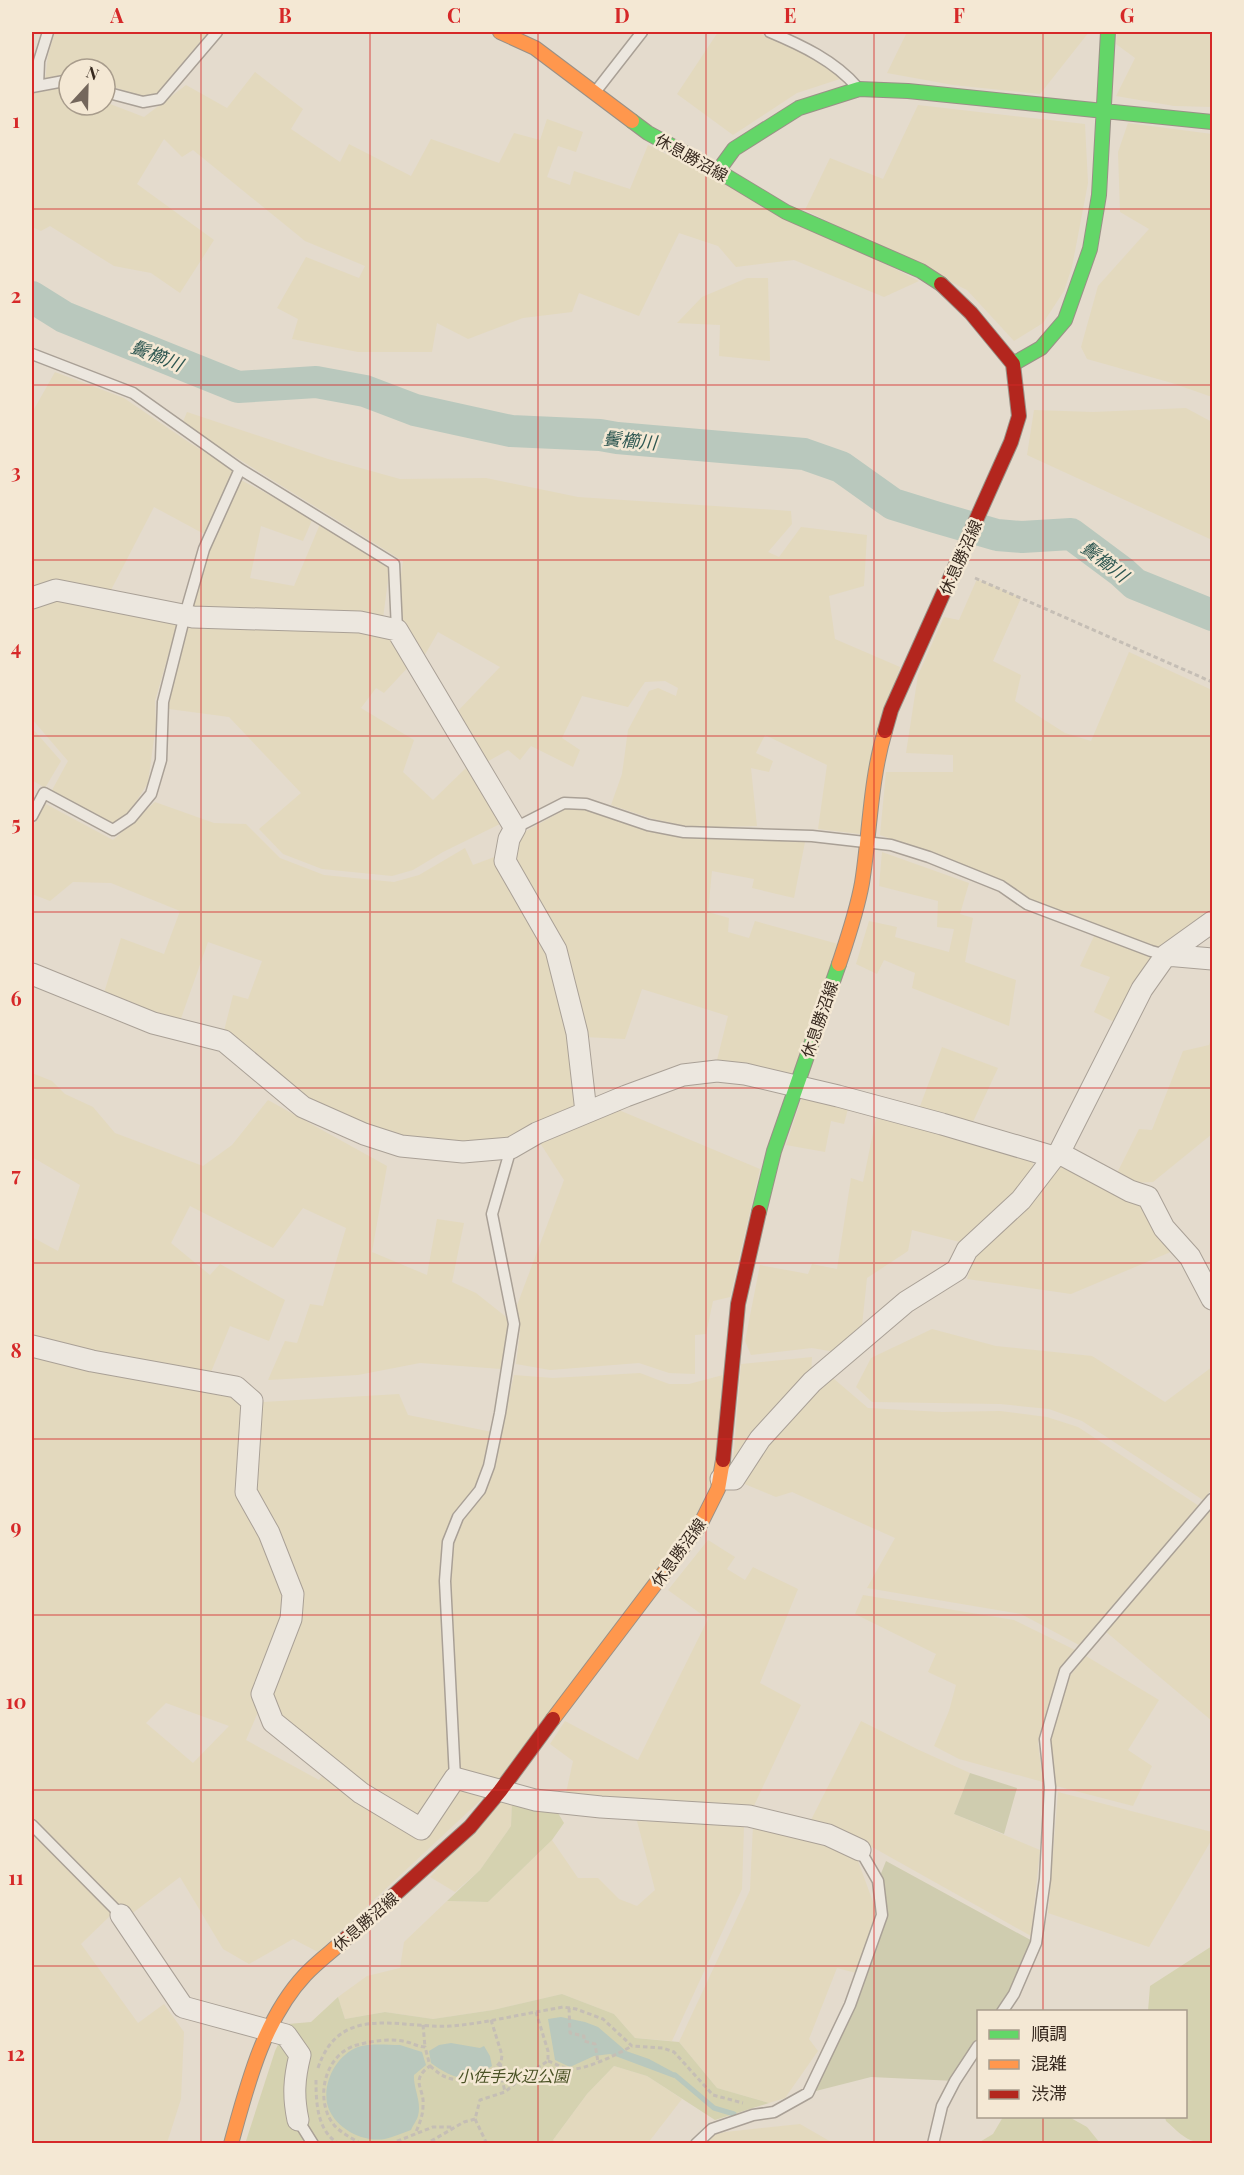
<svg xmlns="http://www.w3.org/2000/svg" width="1244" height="2175" viewBox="0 0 1244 2175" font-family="'Playfair Display','Noto Sans JP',serif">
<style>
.farmland{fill:#e3d9be;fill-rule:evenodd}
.green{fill:#d5d2b0}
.cemetery{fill:#cfccaf}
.water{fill:#b9c8bd}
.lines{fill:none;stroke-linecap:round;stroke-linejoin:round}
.stream{stroke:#b9c8bd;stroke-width:5}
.river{stroke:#b9c8bd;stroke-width:32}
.lane-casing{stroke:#a9a096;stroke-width:13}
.street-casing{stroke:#a9a096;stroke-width:23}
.fast-casing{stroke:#999086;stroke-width:16}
.slow-casing{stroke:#999086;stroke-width:16}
.jam-casing{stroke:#999086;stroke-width:16}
.path{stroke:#c5beb5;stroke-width:3;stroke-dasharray:4.5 3;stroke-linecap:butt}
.lane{stroke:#ece7df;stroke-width:10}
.street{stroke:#ece7df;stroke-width:21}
.fast{stroke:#63d668;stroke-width:14}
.slow{stroke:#ff974d;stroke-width:14}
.jam{stroke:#b3261e;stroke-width:14}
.grid{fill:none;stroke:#d62828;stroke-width:1.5;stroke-opacity:0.55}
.labels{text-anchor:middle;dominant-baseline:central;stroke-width:5;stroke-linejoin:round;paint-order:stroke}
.street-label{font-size:16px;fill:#37291f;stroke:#f4e8d4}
.park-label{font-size:16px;font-style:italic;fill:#4b5326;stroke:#f4e8d4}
.water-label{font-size:18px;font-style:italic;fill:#2e5751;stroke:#f4e8d4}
.neatline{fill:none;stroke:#d62828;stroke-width:2}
.grid-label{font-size:20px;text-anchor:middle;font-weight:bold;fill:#d62828}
</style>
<rect width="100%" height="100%" fill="#e4dbcd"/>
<!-- farmland -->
<path class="farmland" d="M55,32H208L158,94L141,96L105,84V69H69V77L45,80L48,55Z
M718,32H755L803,51L843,78L797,93L733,135L677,94Z
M907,32H1089L1040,94L953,85L887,73Z
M1117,32H1212V107L1174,106L1116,96L1135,58L1116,44Z
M255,72L303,109L291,129L340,162L349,144L411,176L431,139L499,163L514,133L540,140L547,119L583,132L576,152L558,146L547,177L570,185L574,171L630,189L648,145L919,281L884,297L794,260L736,267L718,246L679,233L639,316L579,293L572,312L523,318L468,339L437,323L432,352H358L292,339L298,319L277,308L306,257L359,278L365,266L305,241L193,150L182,157L164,139L137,184L214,240L180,293L151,273L114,266L50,226L41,231L32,227V92L62,87L69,89V105H105V102L144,117L186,85L227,108Z
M918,105L1085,124L1088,183L1072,267L1064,291L1043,323L1014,341L967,290L805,210L830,158L883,179Z
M1128,123L1212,134V397L1172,383L1087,359L1081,347L1098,286L1149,229L1120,212L1118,152Z
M747,278H768L770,361L719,356L720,325L677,323L702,297Z
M55,372L124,398L190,443L234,470L206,535L154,507L110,592L32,588V411H33Z
M1186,408L1212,422V540L1027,455L1034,410L1093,412Z
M187,412L328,459L400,479L486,478L578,497L791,511L792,524L768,552L779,557L801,527L867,535L864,586L829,596L835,639L900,667L860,834L818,829L827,765L765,735L756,753L773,761L769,772L751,768L757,826L695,828L653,819L611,805L622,774L628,730L649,691L658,688L676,696L678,688L665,681L645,682L628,707L582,696L562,738L580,750L573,767L531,746L520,760L508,750L485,763L455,714L500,667L438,632L423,658L395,614L403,561L182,424Z
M241,480L313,518L303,541L261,526L250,578L294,586L320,524L390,566L383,618L192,607L208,552L225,511Z
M977,579L1021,598L993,661L1021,675L1015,701L1065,733L1091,741L1129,652L1212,690V919L1165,951L1034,903L959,864L880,835L886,772H953V755L906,753L918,675L944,617L959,620Z
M60,596L179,618L155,701L156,724L148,783L130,811L111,825L51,792L68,761L32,719V610L35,604Z
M187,625L393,633L412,663L384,693L376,688L361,708L414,740L403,772L433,800L469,765L502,823L443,852L413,870L392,876L322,869L283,854L259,829L301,793L229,717L169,709L168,695Z
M32,728L61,761L45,788L32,780Z
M155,802L214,823L246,824L280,858L324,875L394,882L419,875L465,848L473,865L497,856L549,951L570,1043L581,1107L505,1143L404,1142L301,1096L223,1035L233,995L248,999L262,961L208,942L179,1024L103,996L121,938L164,954L180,911L111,883L73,882L50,901L32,894V830L44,803L113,840Z
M566,809L585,810L641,829L681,837L805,842L794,898L752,888L754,879L712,871L708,912L729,918L728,932L749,938L755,921L838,944L792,1077L716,1064L728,1016L642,989L625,1039L584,1037L513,863L517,836Z
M882,852L969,883L960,914L973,918L965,962L1016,980L1009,1026L912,988L915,973L884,960L877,974L856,964L869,921L897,927L895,937L949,952L954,929L937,927L938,901L879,886Z
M1094,936L1153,958L1120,1025L1094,1012L1110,977L1080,966Z
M1212,1035V1134L1153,1182L1132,1183L1117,1173L1139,1129L1152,1130L1183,1051L1209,1045Z
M942,1047L998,1068L971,1126L919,1109Z
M32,1073L52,1081L65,1094L93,1107L115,1133L203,1166L232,1145L268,1100L387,1166L372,1252L427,1275L437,1219L464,1223L452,1282L476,1293L510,1320L501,1369L420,1363L358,1375L268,1380L285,1341L297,1343L310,1304L323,1306L346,1228L303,1208L273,1248L190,1206L171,1243L210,1275L220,1264L285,1300L269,1341L230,1326L211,1372L76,1349L32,1338V1237L58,1251L80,1185L32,1157Z
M803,1094L849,1105L844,1124L831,1121L825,1152L786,1145Z
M614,1108L760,1169L730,1297L713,1301L706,1334L695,1335V1374L669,1373L639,1363L550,1370L516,1364L520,1331L516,1308L564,1180L540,1143Z
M876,1118L1032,1158L1034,1170L1005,1204L964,1243L912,1230L908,1251L867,1278L862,1326L835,1352L812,1348L751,1355L745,1341L760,1265L808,1274L812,1264L837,1269L851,1178L863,1182Z
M1065,1160L1146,1206L1173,1251L1071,1294L967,1279L974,1256Z
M932,1329L996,1346L1092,1356L1165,1402L1212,1367V1489L1203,1500L1082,1421L1049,1409L1000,1404L872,1402L856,1387L871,1358Z
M32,1354L235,1393L246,1405L242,1492L286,1591L284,1613L258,1712L246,1740L319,1780L324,1773L426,1837L452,1793L465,1787L484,1797L318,1952L293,1939L249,1964L223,1949L180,1877L130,1915L32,1817ZM166,1703L229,1726L193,1763L146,1723Z
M812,1357L811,1378L733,1464L741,1364Z
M640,1373L669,1384H689L723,1375L715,1475L693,1521L496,1783L459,1771L450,1590L453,1546L459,1523L482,1497L489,1480L514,1375L553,1378Z
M833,1378L868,1408L942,1412L1000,1411L1047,1417L1078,1427L1199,1506L1079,1645L1021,1614L867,1588L895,1538L792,1492L776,1497L742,1483L760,1454L805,1402Z
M399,1394L408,1415L492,1432L479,1485L450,1523L441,1558L449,1771L418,1819L358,1783L279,1716L271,1693L298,1624L256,1492L263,1402Z
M1212,1506V1721L1105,1631Z
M708,1540L735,1557L727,1569L745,1580L753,1567L798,1589L760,1683L801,1705L752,1810L566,1793L573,1761L550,1744L565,1721L638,1760L708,1619L668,1590Z
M863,1595L1014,1620L1075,1650L1061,1668L1038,1743L1043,1782L959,1759L934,1746L949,1711L956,1685L928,1672L936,1654L855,1614Z
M1086,1656L1159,1700L1128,1750L1152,1766L1133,1806L1056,1786L1049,1742L1069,1677Z
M861,1721L919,1750L970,1773L954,1814L1040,1850L1031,1936L874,1848L810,1822Z
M1058,1792L1212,1832V1839L1149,1947L1048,1913Z
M501,1802H512L511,1826L480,1870L455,1892L430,1877Z
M637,1821L744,1826L742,1889L672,2041L635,2038L614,2014L562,1994L493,2010L433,2019L385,2012L345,2019L338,1997L367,1976L400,1968L404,1942L447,1901L488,1902L552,1840L578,1878H598L619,1899L637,1906L655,1890Z
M753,1825L820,1837L857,1858L877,1913L856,1973L837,1968L809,2039L818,2051L785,2098L769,2103L717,2088L679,2042L750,1890Z
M32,1831L114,1912L81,1944L138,2023L164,2004L184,2032L181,2099L167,2143H32Z
M614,2066L647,2076L682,2099L648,2143L556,2144L553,2140L587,2094Z
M800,2124L833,2143H705L714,2135L725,2132Z"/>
<!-- green -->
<path class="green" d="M512,1802L555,1808L564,1823L552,1840L488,1902L447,1901L480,1870L511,1826Z
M1212,1946V2143C1188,2144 1183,2136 1166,2121L1165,2117L1186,2116V2012L1148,2011L1150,1986Z
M562,1994L614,2014L635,2038L679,2042L717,2088L769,2103L715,2120L647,2076L614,2066L587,2094L553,2140L556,2143L245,2144L275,2051L288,2024L311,2022L338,1997L345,2019L385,2012L433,2019L493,2010Z
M1003,2117H1069L1087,2127L1100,2143H978L993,2134Z"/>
<!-- cemetery -->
<path class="cemetery" d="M970,1773L1017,1788L1004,1834L954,1814Z
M886,1861L1036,1943L1002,2011L978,2012V2046L955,2081L871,2077L808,2093L882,1915L878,1881Z"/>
<!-- water -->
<path class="water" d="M561,2017L585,2022L598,2027L626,2051L649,2059L675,2073L674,2078L610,2054L594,2056L570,2067L555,2060L548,2019Z
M451,2043L480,2048L484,2046L490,2056L492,2066C487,2069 482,2075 476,2077C460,2082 443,2072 431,2063L429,2051L439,2045Z
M400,2045L422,2052L426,2065L414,2075C413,2088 422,2102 418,2116C417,2120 413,2125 411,2130C402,2133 393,2137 385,2139C362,2143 332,2127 327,2103C323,2081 337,2055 358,2047C370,2043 387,2045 400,2045Z"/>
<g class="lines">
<!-- stream -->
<path class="stream" d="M675,2075L714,2108L734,2114"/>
<!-- river -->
<path class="river" d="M32,297L64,317L238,387L316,382L365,391L415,410L511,431L600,435L617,438L804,454L841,467L893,504L935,517L997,535L1022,537L1071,534L1122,572L1135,584L1212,615"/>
<defs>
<path id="lane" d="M770,32C801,45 835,61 857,87
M38,86L39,61L48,32
M32,87L64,81L69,82
M596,91L642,32
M105,92L143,102L160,99L217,32
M32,354L133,393L240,469L394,564L397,630
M32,816L44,793L113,830L131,818L151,794L161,760L163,702L185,615L204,549L240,469
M515,828L564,803L586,804L648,825L684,832L812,836L891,845L929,857L1001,886L1027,904L1151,951L1166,955
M455,1778L445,1581L448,1542L458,1517L480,1490L489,1466L500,1413L514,1324L492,1214L511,1148
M32,1825L121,1915
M1002,2012L1014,1994L1036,1943L1045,1879L1050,1787L1045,1739L1065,1671L1212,1499
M298,2120L313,2144
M696,2144L712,2129L753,2115L774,2112L808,2093L850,2005L882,1915L878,1881L860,1850
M933,2144L942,2106L955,2081L978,2046"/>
<path id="street" d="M32,598L56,590L193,617L360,622L397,630L515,828L509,839L505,861L556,950L577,1033L586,1112
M1166,955L1212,959
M32,974L153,1023L224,1041L303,1107L364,1134L401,1146L463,1152L511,1148L537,1133L626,1096L683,1075L717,1071L745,1074L838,1096L942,1124L1054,1157
M1059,1153L1142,989L1166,955L1212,922
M32,1346L92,1361L236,1387L252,1401L246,1492L269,1533L293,1594L291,1619L262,1694L273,1722L361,1793L421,1829L455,1778L535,1800L601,1807L749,1816L828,1835L860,1850
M721,1479H734L760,1439L812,1382L906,1302L957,1270L967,1250L1021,1200L1054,1157L1059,1153L1130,1191L1148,1197L1164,1228L1190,1257L1212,1299
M121,1915L183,2007L286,2035L300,2055C294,2079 293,2096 298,2120"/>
<path id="fast" d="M632,121L648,133L718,171L786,212L921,271L941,284
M718,171L734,149L799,108L859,89L908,91L1212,122
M1013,364L1041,348L1065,320L1090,249L1099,195L1108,32
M759,1212L774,1151L839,964"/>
<path id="slow" d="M500,32L535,48L632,121
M839,964C848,937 857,911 862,883C870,833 870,781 885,731
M553,1719L700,1525L718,1489L723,1460
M231,2144C247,2086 263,2020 305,1975C317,1962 331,1952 343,1941"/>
<path id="jam" d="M885,731L891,710L1011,442L1019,416L1013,364L971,313L941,284
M723,1460L738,1304L759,1212
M343,1941L470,1827L500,1791L553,1719"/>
</defs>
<!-- lane casing -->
<use href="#lane" class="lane-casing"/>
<!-- street casing -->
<use href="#street" class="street-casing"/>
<!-- fast casing -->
<use href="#fast" class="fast-casing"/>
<!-- slow casing -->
<use href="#slow" class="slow-casing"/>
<!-- jam casing -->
<use href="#jam" class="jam-casing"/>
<!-- path -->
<path class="path" d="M975,578L1212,682
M569,2008L570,2033L584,2036V2041L595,2044L598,2062
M536,2012L563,2007L576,2009L603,2019L632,2046L663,2048L674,2052L713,2095L743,2103
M491,2020L502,2055L500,2070L505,2092
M423,2025L425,2047
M548,2061C555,2063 563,2069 570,2069C586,2070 618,2054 632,2046
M430,2066C435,2070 440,2075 446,2077C465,2085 490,2077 501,2061
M318,2068C340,2002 400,2029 450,2026C479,2024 508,2017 536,2012L548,2051V2061L524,2076L505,2092L480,2100L475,2119L464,2122L426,2144
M316,2080C316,2103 317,2131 339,2144
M475,2119L487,2144
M361,2144C352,2138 341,2133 334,2125C314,2100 324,2054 357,2045C372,2041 391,2038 407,2042C413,2043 418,2047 425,2047L430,2066C409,2081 425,2088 423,2106C423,2116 419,2125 415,2134
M390,2144L433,2127H453"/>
<!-- lane -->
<use href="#lane" class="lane"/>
<!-- street -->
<use href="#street" class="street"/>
<!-- fast -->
<use href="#fast" class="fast"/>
<!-- slow -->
<use href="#slow" class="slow"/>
<!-- jam -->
<use href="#jam" class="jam"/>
</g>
<!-- grid -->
<path class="grid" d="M201,32V2144M370,32V2144M538,32V2144M706,32V2144M874,32V2144M1043,32V2012M32,209H1212M32,385H1212M32,560H1212M32,736H1212M32,912H1212M32,1088H1212M32,1263H1212M32,1439H1212M32,1615H1212M32,1790H1212M32,1966H1212M1043,2116V2144"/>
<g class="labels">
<!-- street labels -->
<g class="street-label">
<text transform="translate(692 157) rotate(29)">休息勝沼線</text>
<text transform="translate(960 557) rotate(-66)">休息勝沼線</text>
<text transform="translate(819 1019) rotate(-71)">休息勝沼線</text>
<text transform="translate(678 1552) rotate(-54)">休息勝沼線</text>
<text transform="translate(365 1921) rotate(-41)">休息勝沼線</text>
</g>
<!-- park labels -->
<g class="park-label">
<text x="513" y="2075">小佐手水辺公園</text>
</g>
<!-- water labels -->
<g class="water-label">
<text transform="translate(157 355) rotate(22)">鬢櫛川</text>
<text transform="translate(630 440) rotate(5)">鬢櫛川</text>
<text transform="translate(1105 561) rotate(38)">鬢櫛川</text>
</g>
</g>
<!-- border -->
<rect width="1244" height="2175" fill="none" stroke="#f4e8d4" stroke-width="66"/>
<!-- legend -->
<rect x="977" y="2010" width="210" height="108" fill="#f4e8d4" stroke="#a89c8c" stroke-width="1.5"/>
<rect x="989" y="2030" width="30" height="9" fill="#63d668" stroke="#a89c8c" stroke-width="1.5"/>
<text x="1031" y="2040" font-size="18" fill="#37291f">順調</text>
<rect x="989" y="2060" width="30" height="9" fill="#ff974d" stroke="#a89c8c" stroke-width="1.5"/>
<text x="1031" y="2070" font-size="18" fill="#37291f">混雑</text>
<rect x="989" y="2090" width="30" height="9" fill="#b3261e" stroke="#a89c8c" stroke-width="1.5"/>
<text x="1031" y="2100" font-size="18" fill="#37291f">渋滞</text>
<!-- north arrow -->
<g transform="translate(87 87) rotate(22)"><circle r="28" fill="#f4e8d4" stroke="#a89c8c" stroke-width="1.5"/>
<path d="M0-4.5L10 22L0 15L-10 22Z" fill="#74675c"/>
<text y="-9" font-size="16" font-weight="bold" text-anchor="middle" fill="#37291f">N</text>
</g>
<rect x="33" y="33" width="1178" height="2109" class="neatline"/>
<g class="grid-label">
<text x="117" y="23">A</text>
<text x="285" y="23">B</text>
<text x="454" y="23">C</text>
<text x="622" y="23">D</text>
<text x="790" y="23">E</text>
<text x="959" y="23">F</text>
<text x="1127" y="23">G</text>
<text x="16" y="128">1</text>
<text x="16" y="303">2</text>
<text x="16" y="479">3</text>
<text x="16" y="655">4</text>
<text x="16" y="831">5</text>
<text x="16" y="1006">6</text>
<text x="16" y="1182">7</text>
<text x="16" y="1358">8</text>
<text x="16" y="1534">9</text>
<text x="16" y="1709">10</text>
<text x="16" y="1885">11</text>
<text x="16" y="2061">12</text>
</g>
</svg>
